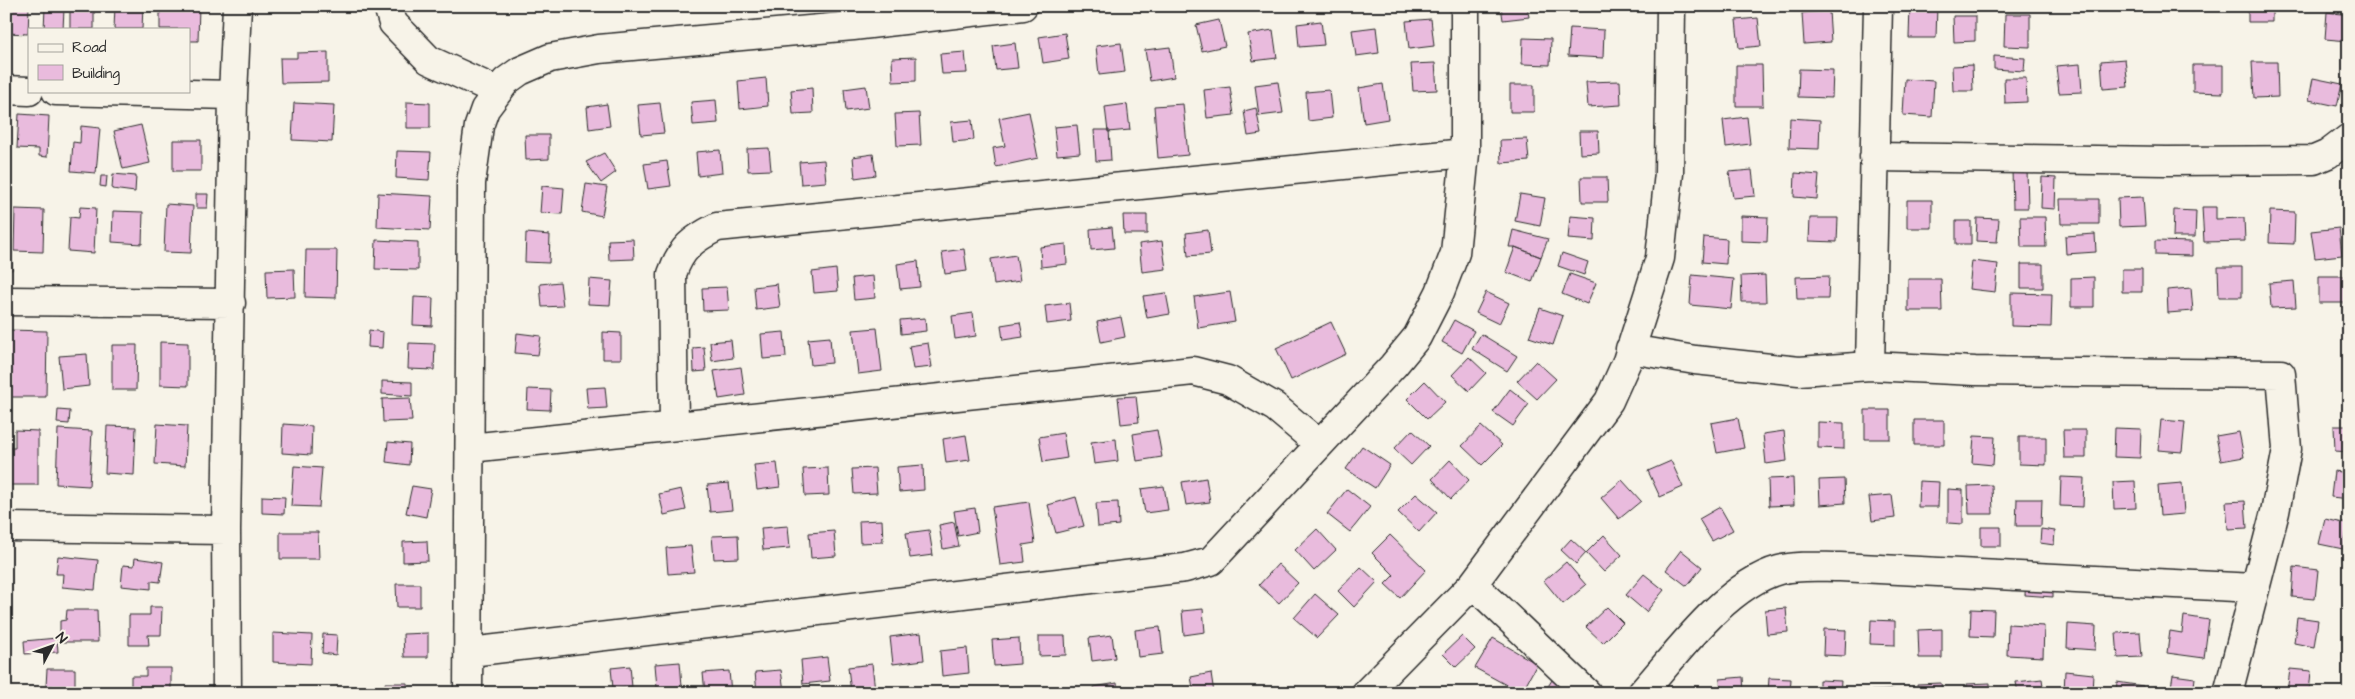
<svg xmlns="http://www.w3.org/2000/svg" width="2355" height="699" viewBox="0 0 2355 699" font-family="'Architects Daughter',sans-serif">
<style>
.building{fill:#e9bbdd;stroke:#2b2b2b}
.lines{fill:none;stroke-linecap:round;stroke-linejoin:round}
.minor-casing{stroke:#2b2b2b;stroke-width:31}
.minor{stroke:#f7f3e8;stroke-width:28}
</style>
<rect width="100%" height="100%" fill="#f7f3e8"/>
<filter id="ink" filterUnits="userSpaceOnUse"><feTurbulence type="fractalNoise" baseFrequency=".02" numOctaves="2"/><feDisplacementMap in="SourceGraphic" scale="10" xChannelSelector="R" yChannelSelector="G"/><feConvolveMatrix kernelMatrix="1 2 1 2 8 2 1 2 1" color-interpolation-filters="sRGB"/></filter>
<g filter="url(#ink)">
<!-- building -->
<path class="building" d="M6,6H29L28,34L6,33Z
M70,6H94V29H70Z
M115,6H143L142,29H114Z
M160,6H199L198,41H189V29H160Z
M1501,6H1527L1529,17L1503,20Z
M1572,6H1599V11H1572Z
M1910,6H1937L1936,38H1909Z
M2248,6H2272V22H2248Z
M45,8L64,9L63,29H44Z
M1829,11L1831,42L1804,44L1802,13Z
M2327,12L2349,15V41L2325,39Z
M2005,14H2030V47L2004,46Z
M1953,16H1975V41L1954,42Z
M1758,18L1761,46L1739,48L1736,20Z
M1431,19L1434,46L1409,49L1406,21Z
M1219,20L1225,46L1202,51L1196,25Z
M1321,21L1324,45L1299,47L1297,24Z
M1376,27L1379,53L1356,56L1352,30Z
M1570,28L1604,30L1603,58L1568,56Z
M1273,30L1277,58L1253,61L1248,34Z
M1065,33L1069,59L1043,63L1039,37Z
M1523,38L1551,39L1550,65L1522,64Z
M1015,43L1018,68L996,70L993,46Z
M1121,43L1125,72L1099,75L1096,46Z
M1170,47L1174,77L1150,81L1145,50Z
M328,52V82L281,83L280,58H297V53Z
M965,52L967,73L942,74L940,54Z
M1994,56L2025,58L2024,71L1994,69Z
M916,57V81L893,82L892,58Z
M2125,59L2128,87L2103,89L2101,61Z
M2252,62H2277L2278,97L2254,98Z
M1435,63L1437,90L1413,91L1411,64Z
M2080,64L2082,92L2059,93L2056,66Z
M1736,65H1762L1763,106H1736Z
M1972,65L1973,91H1953L1952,66Z
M2193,65H2223V93L2193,92Z
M1799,69L1833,70L1832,98L1798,97Z
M766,78L768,106L740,109L738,81Z
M2004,78H2026L2027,102L2005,103Z
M2313,78L2342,84L2337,106L2309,100Z
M1905,79L1934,81L1932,117L1903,115Z
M1620,81L1621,105L1588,107L1586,82Z
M1278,82L1283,113L1259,116L1255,85Z
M1383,84L1388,119L1364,123L1359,88Z
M1510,85H1534V112H1510Z
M866,86L869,108L846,111L844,89Z
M1230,87L1234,115L1207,118L1204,90Z
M812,88L813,113L793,114L791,90Z
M1329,90L1332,118L1308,121L1306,92Z
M716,100L718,123L693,125L691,102Z
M407,102L430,103V128H407Z
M294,103L334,105L332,142L292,140Z
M660,103L664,133L641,135L638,105Z
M607,104L610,126L589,129L587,107Z
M1127,104L1130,130L1108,132L1105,107Z
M1183,104L1188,155L1158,158L1154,106Z
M1256,108L1261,134L1248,136L1244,111Z
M1029,112L1038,158L996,167L993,148L1005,146L999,118Z
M919,113L921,145L897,146L895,114Z
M19,114L49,116L47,157L39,156V149L17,148Z
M1747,117L1750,144L1726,147L1723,120Z
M1790,118L1820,120L1819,149L1789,148Z
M972,120L974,140L953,142L951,122Z
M141,125L150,163L123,169L114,131Z
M1077,125L1080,153L1057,155L1054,127Z
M81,126L100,128L96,173L71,171L73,142L80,143Z
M1094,130H1109L1111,160L1096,161Z
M1579,131H1598L1599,153L1580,154Z
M525,135H549V159L526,160Z
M1527,139L1529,161L1501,163L1500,140Z
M173,140H201V171H173Z
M769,148L771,170L748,171L747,149Z
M720,150L722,173L698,176L696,152Z
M397,151L431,152L429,180L396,178Z
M604,153L616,172L601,183L586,162Z
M873,154L876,175L855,178L853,157Z
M824,160L826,182L801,184L799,162Z
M667,161L671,186L648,189L644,164Z
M1752,170L1755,196L1733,198L1729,172Z
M2012,170H2027L2028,208H2013Z
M1795,173L1819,175L1817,199L1794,197Z
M113,174L136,176L135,192L112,189Z
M101,176H107L106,187L100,186Z
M1581,177H1607L1608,202H1582Z
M2042,177L2056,178L2055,209L2041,208Z
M586,184L607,187L602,216L582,212Z
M542,186L564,188L562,214L540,213Z
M378,193L432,196L430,230L377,227Z
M196,194H208L207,208H196Z
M1520,194L1545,198L1540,226L1515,221Z
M2143,197L2145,226L2119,227L2118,198Z
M2060,199H2099V224H2061Z
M1907,200H1932V228H1907Z
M166,204L193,206L191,253L164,252Z
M80,207L96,208L94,253L68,251L70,217L79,218Z
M2202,207H2216V219L2244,218L2245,241L2204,242Z
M15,209L44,210L43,252L14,251Z
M2174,210L2196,211L2195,237H2173Z
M113,211L143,212L142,244L112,242Z
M2270,211L2295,212L2294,244L2269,243Z
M1123,215H1147V234H1124Z
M1570,216L1595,218L1594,241L1568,239Z
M1741,216L1768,217L1767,242L1741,241Z
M2020,217H2045L2046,247H2021Z
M1810,218H1838L1837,242L1809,241Z
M1977,218L1999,219L1997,242L1976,241Z
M1956,221H1971V244H1956Z
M1112,227L1114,248L1091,250L1090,229Z
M2339,228L2342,255L2315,258L2311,231Z
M1208,230L1211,254L1188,256L1186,233Z
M1513,230L1548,239L1541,257L1515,247H1509Z
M526,233L550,235L549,263L525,262Z
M2095,234L2096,252L2066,254L2065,236Z
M1704,237L1727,239L1726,264L1702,262Z
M6,239H12V270H6Z
M633,239L634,259L609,260L608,240Z
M376,240L418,242V270L375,269Z
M1162,241L1166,269L1142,272L1139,244Z
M2155,241L2192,242V256L2155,255Z
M1066,244L1067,264L1041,267L1040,247Z
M1515,247L1541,257L1532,282L1506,272Z
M964,249L967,271L945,274L942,252Z
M306,250H337L336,298L305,297Z
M1562,253L1588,262L1584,275L1558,266Z
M1016,255L1020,281L994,285L991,259Z
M918,261L920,287L900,289L897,264Z
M1972,261L1998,264L1995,292L1969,289Z
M2021,264H2043V288H2021Z
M2218,267H2242V297H2219Z
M294,269L295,297L267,298L266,270Z
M836,269L838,291L814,293L812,272Z
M2122,269H2142V292H2122Z
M1570,274L1596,283L1587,304L1562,294Z
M1692,275L1734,279L1731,309L1690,305Z
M1765,275L1766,302H1742L1741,276Z
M873,276L875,298L854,300L852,278Z
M1829,276L1828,299H1797L1796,277Z
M2319,276H2349V303H2319Z
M2094,277V307H2071V278Z
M589,279L612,281L610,305L588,304Z
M1908,279H1941L1942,311H1908Z
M2294,281L2296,307L2271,308L2269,283Z
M560,282L563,306L542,307L540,284Z
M777,284L780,307L756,310L754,287Z
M727,287L729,310L703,311L702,288Z
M2191,288L2193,311L2168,313L2167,290Z
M1230,292L1235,322L1198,328L1194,297Z
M1486,292L1509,303L1499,324L1476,313Z
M1166,293L1170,314L1147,318L1143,296Z
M2011,293L2052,294L2051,327L2011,326Z
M414,297L433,298L432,326L413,325Z
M1069,303L1071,321L1047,324L1045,306Z
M1540,308L1563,316L1553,345L1529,337Z
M973,313L976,336L955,339L952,316Z
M1121,317L1125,337L1101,342L1097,322Z
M925,318L926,331L901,334L900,320Z
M1454,320L1474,331L1462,353L1442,342Z
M1020,322L1023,337L1003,340L1001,325Z
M1331,322L1346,354L1291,380L1276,348Z
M877,328L882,371L858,374L853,330Z
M8,330L47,331L46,397H7Z
M369,330L383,332L382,348L368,347Z
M603,332L621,333V359H603Z
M784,332L786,357L763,359L761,334Z
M517,333L541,336L538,355L515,353Z
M1481,334L1517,356L1507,371L1472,349Z
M830,337L832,363L811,365L808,339Z
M731,340L733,358L712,361L710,342Z
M160,342L188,343V386L160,385Z
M409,343L435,344L434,370L408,369Z
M928,343L932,367L913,369L909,346Z
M112,345H137L136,390H112Z
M704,347L706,371L694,372L693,348Z
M87,354L89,386L62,389L59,356Z
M1469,357L1486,373L1469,391L1452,375Z
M1536,361L1556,379L1537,399L1517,381Z
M741,367L745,395L719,399L714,371Z
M382,381L412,382V396L382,394Z
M1425,381L1445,402L1427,419L1407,399Z
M605,387L607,408L588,409L586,388Z
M528,389L551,390L550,410L527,409Z
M1510,389L1529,404L1513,426L1493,412Z
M1136,396L1139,422L1121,424L1118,397Z
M410,398L412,421L383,422L382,399Z
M58,410L70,411L69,424L57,423Z
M1865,410H1890V439H1865Z
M1738,418L1744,448L1717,453L1711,423Z
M1914,420H1944V445H1914Z
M2161,420L2185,422L2182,452L2158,450Z
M1818,422L1844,423V449L1818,448Z
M157,424L187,426L185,466L155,464Z
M283,424L312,426L311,455L282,453Z
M107,426L136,427L134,475L105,473Z
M1481,426L1502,445L1482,465L1462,446Z
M2334,426H2349V452L2335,451Z
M2115,428L2141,429L2140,458L2114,457Z
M58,429L92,431L89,486L56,484Z
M15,430L38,431V485H7V448H15Z
M1157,430L1162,457L1137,461L1133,434Z
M1412,430L1429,446L1411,465L1394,449Z
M2063,430H2086V458H2064Z
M1784,431L1787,461L1766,464L1763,434Z
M2239,432L2244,457L2221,461L2216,436Z
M1063,433L1067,458L1043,462L1039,437Z
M966,435L970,460L946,463L943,439Z
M1974,436L1995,437L1993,465L1972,463Z
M2019,437H2046V465L2019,464Z
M1116,439L1118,461L1094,464L1091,442Z
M388,442L410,444L409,465L386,462Z
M1362,446L1390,465L1375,488L1346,469Z
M1450,460L1469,480L1451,499L1432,479Z
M1671,461L1683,487L1660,497L1648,471Z
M777,463L780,487L757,490L754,465Z
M923,465L924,490L899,492L897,467Z
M294,466L322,468L319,507L291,506Z
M828,468L829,495L805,496L803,469Z
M875,468L877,493L854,494L852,469Z
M2334,471L2349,473V499L2331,497Z
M2061,477L2084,478L2083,507L2060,506Z
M1206,478L1210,502L1186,505L1182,482Z
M1793,478L1794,505L1769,506L1768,479Z
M1844,479L1845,503L1820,505L1819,480Z
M1622,480L1641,501L1619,519L1601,498Z
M1919,481L1939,482L1938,507H1918Z
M2135,481L2136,508L2114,509L2113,482Z
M729,483L732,510L710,512L707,485Z
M2182,483L2184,514L2160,516L2158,485Z
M1992,485L1993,514H1969L1968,486Z
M412,486L431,489L426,517L406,513Z
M1164,486L1168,510L1145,513L1141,489Z
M681,489L686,510L664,515L659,494Z
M1347,489L1370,507L1350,532L1327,514Z
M1948,489L1963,490V524L1948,523Z
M1416,494L1437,512L1419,532L1398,512Z
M1892,495L1895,518L1872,521L1869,497Z
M262,496L285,497L284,514L262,513Z
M1076,497L1084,526L1056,533L1048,505Z
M2017,499H2042L2041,526H2016Z
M2245,501L2247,528L2228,529L2226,502Z
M1029,502L1035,543L1023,545L1025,562L1000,565L992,507Z
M1118,502L1119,525L1098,527L1096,503Z
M1720,507L1733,530L1712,541L1699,519Z
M975,508L978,532L958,536L954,511Z
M2325,519L2348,524L2343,549L2319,544Z
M882,520L883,542L860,543L859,521Z
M954,522L959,546L943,549L939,525Z
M788,526L790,548L763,550L761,528Z
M1981,527H2001V546H1981Z
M1317,529L1336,550L1314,571L1295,550Z
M2041,529L2055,531L2054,545L2040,543Z
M929,530L933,555L910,558L906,533Z
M834,531L836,556L811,558L809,533Z
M280,532H318L319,559H280Z
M738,535L739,558L714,559L712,536Z
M1390,535L1426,570L1400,598L1385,584L1394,575L1372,553Z
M1604,535L1622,555L1604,572L1586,553Z
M1571,539L1586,553L1576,564L1561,550Z
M427,541L428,561L403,562V542Z
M691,546L694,572L668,574L666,548Z
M1681,550L1702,567L1687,586L1666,570Z
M58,556L98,560L95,590L62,587L63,574H56Z
M135,558L163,562L160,582L151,581V589L121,586L123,565L134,566Z
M1566,562L1586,585L1563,604L1544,581Z
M1278,564L1298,583L1279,603L1259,585Z
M1361,567L1377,582L1354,607L1338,591Z
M2294,567L2318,570L2315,599L2292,597Z
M1644,574L1664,590L1646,612L1626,595Z
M2026,578L2053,579V597L2025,595Z
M396,584H420V607H397Z
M1315,594L1339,615L1317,638L1294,618Z
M150,607H162L161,635H148L149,645H129V615H150Z
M1607,607L1623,623L1603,643L1586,627Z
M1786,608L1788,632L1767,634L1765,610Z
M1203,609L1205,632L1184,635L1182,611Z
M1971,609L1994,610L1993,637L1970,636Z
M67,610H97L98,642H60V621L66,620Z
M2184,616L2209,620L2204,658L2167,653L2170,631L2182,633Z
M2297,617L2318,620L2314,647L2294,643Z
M1871,620L1895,621V645L1870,644Z
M2008,624L2044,626L2043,657L2007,655Z
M2068,624L2096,626L2095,650L2067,648Z
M1160,627L1163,654L1138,657L1135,630Z
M1824,629L1846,630L1845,656L1823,655Z
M1942,629V658H1919L1918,630Z
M2140,632L2142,657L2118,658L2116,633Z
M273,633L312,635L311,664L273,662Z
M428,633V657H404L403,634Z
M921,633L924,660L893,664L890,637Z
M323,634L337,635L336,655L322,653Z
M1112,635L1115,658L1092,661L1089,638Z
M1039,636H1065L1066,655L1039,656Z
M1462,636L1475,649L1456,667L1443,654Z
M57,638L58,652L25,654L24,641Z
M1019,638L1020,664L994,666L992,640Z
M1493,638L1537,664L1521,693L1475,668Z
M967,648L969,673L942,676L940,651Z
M827,657L830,681L803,684L801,660Z
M680,662L682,686L657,688L655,664Z
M872,664L875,690L851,693L848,667Z
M630,666L632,687L613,688L611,668Z
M146,668H171V693H131V676H146Z
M47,669H75V687H83L82,693H53V686H46Z
M2290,669L2311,671L2309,693H2287Z
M781,670L784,691L757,693L755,672Z
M729,671L731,693H705L703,673Z
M2065,671L2093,674L2092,693H2064Z
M1211,673L1214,693H1194L1191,677Z
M2173,675L2195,678L2193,693H2170Z
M1743,677L1744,693H1721L1720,679Z
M1769,678L1791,679L1790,693H1768Z
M2042,679L2044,693H2018L2016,682Z
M1552,680L1573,693H1544Z
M1819,680L1841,681L1840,693H1819Z
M2117,682L2143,686L2142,693H2116Z
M385,683H407L408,693H385Z
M1117,683L1118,693H1095L1094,687Z
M1941,683L1942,693H1918L1917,684Z
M1990,683V693H1967V684Z
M1894,690V693H1870V691Z"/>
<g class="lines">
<defs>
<path id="minor" d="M388,6L393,23L429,60L497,91
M6,90L29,91
M56,91L233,95
M1874,157L2166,161L2314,160L2328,154L2349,138
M6,301L231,303
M1630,349L1695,360L1799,371L1870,366L1975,371L2281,374L2287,449L2275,512L2228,693
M1870,366L1878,6
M674,425L672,274C681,248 693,239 717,227L1465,153
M470,448L1193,371L1228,380L1275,407L1319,444
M6,527L226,530
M1473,584L1587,693
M470,652L1185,568L1211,561L1393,366L1417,337L1440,292L1455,253L1465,153V6
M227,693L226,530L233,95L237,6
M468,693L471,183L479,126L485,109L506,81L520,71L550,58L599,49L853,26L1023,6
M1366,693L1473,584L1609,401L1627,361L1660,258L1669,173L1671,6
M1642,693C1678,652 1726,585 1779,570C1798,565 1820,567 1840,567L2255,588"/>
</defs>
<!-- minor casing -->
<use href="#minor" class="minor-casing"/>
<!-- minor -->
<use href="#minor" class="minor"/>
</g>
</g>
<!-- margin -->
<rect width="2355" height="699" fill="none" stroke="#f7f3e8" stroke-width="25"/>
<rect x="12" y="12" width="2330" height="674" fill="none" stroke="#2b2b2b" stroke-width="2" filter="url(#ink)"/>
<!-- legend -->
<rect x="28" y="28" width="162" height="65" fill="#f7f3e8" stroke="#a5a39c"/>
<rect x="38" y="44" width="25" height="8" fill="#f7f3e8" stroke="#a5a39c"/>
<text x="72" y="52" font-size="15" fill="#2b2b2b">Road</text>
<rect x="38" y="65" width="25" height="15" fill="#e9bbdd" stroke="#a5a39c"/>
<text x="72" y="78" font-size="15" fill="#2b2b2b">Building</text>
<!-- north arrow -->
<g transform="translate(52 646) rotate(49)" stroke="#f7f3e8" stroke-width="4" paint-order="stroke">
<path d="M0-4L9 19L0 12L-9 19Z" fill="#2b2b2b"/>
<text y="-8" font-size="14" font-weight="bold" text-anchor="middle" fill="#2b2b2b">N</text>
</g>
</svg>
